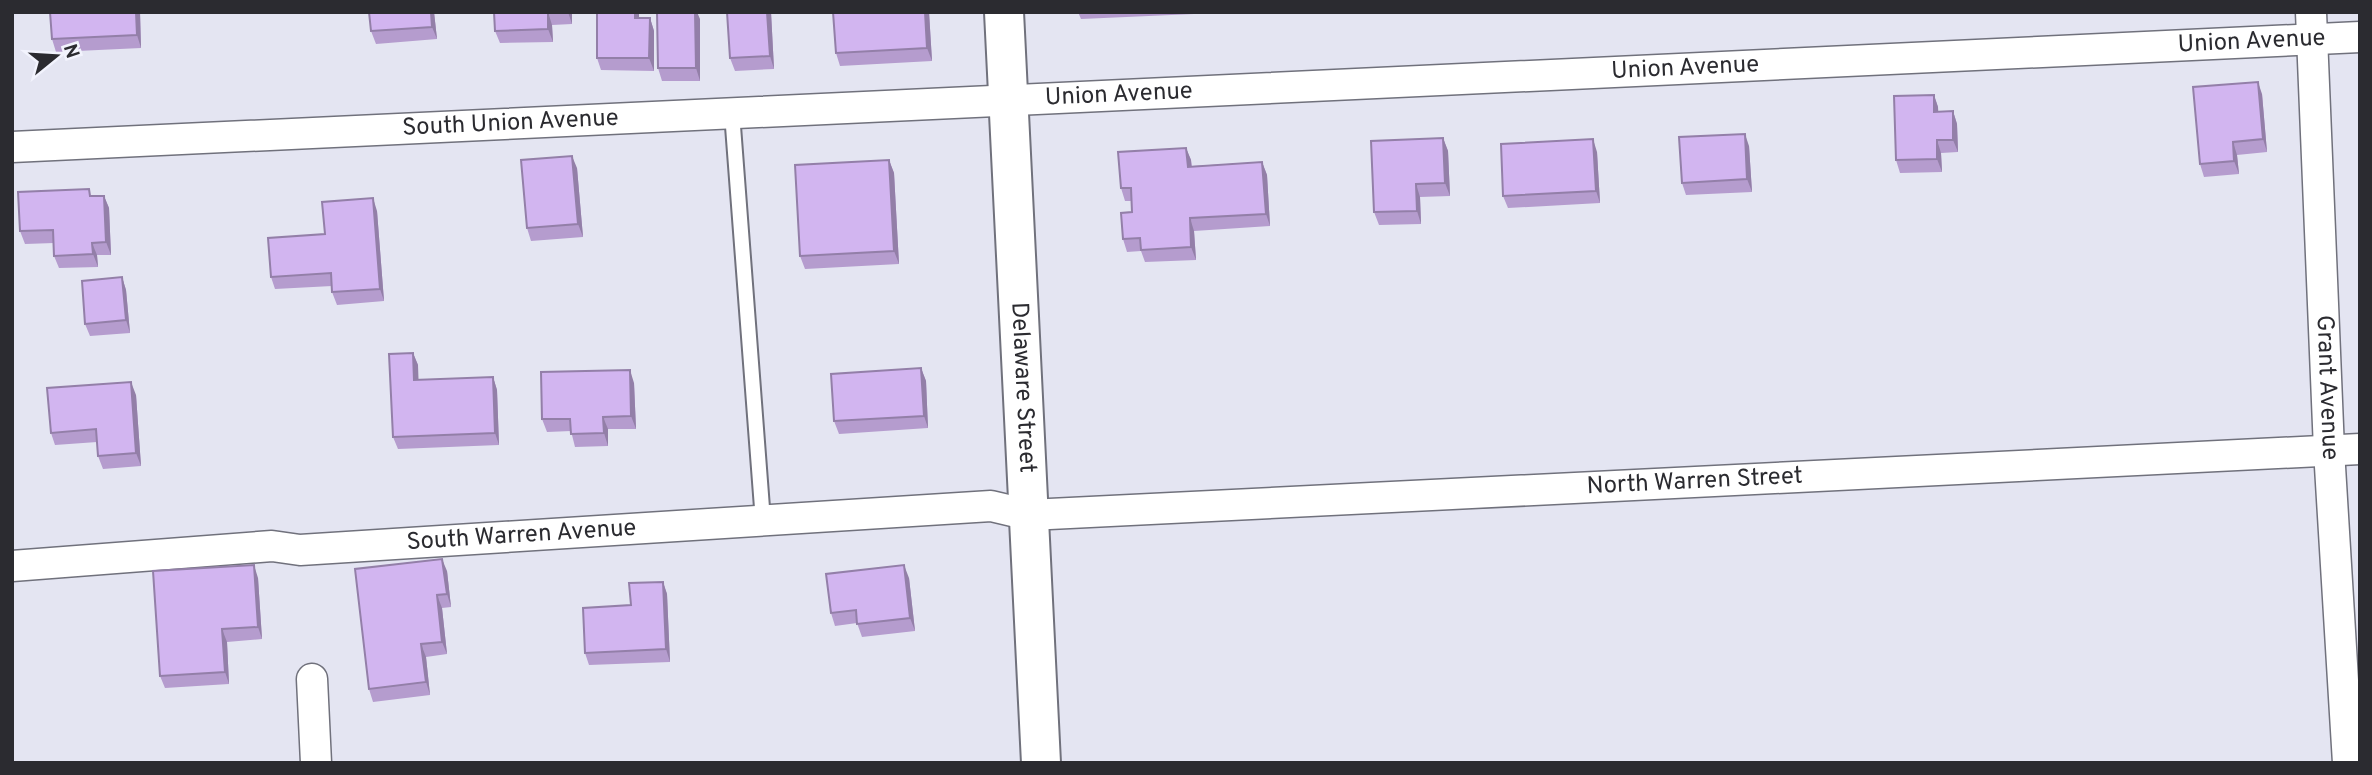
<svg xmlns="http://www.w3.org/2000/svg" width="2372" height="775" viewBox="0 0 2372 775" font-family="Overpass,sans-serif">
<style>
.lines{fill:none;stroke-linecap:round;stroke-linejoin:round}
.service-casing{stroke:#70717c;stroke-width:18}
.minor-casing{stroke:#70717c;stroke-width:33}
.primary-casing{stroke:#70717c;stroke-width:42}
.service{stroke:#fff;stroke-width:14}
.minor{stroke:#fff;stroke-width:30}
.primary{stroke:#fff;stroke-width:38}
.wall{fill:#b59cce}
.shaded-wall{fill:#937fa8}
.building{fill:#d2b5f0;stroke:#937fa8;stroke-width:2}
.labels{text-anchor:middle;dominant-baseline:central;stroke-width:5;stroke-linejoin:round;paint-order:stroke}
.street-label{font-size:24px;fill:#2b2b30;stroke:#f2f3fd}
</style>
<rect width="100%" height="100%" fill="#e4e5f2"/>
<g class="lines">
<defs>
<path id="service" d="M732,113L763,521"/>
<g id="minor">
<path id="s1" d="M2311,12L2329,450L2348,763"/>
<path id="s2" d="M12,147L2360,37"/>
<path id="s3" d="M12,566L272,546L300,550L991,506L1029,515L2360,449"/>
<path d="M312,679L316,763"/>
</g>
<g id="primary">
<path id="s4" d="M1004,12L1041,763"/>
</g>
</defs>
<!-- service casing -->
<use href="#service" class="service-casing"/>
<!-- minor casing -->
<use href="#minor" class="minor-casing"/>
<!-- primary casing -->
<use href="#primary" class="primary-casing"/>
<!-- service -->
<use href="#service" class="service"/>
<!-- minor -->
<use href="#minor" class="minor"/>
<!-- primary -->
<use href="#primary" class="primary"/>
</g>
<!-- wall -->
<path class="wall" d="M140,12L141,48L56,52L52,39Z
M369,12H434L437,39L376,44L371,31Z
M494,12H572V24L552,25L553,42L500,43L495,31Z
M597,12H639V18H650L654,31V71L601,70L597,58Z
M727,12H771L774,69L735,71L730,58Z
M833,12H929L932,61L840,66L836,53Z
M1078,12H1194V14L1081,19Z
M700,19V81H662L658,68Z
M2262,94L2267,152L2237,155L2239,174L2204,177L2200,164Z
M1934,95L1938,107V111H1953L1957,124L1958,152L1941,153L1942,172L1900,173L1896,160Z
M1443,138L1448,151L1450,196L1420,197L1421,224L1379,225L1374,212Z
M1749,146L1752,192L1686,195L1682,183Z
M1186,148L1191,160L1192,166L1262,162L1267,175L1270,226L1194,231L1196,260L1145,262L1141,251L1127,252L1123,239L1132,212V201H1125L1121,188Z
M1597,152L1600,203L1508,208L1503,196Z
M889,160L894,173L899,264L805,269L800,256Z
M577,168L583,237L531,241L527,228Z
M92,196H104L109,208L111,255H97L98,267L59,268L54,256V243L25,244L20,231Z
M377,211L384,301L337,305L332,292V286L275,289L271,277L325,234Z
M122,277L126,290L130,333L90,336L85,324Z
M413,353L418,365V380L493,377L497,390L499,445L398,449L393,437Z
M921,368L926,381L928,428L839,434L834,421Z
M634,383L636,429H608V446L575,447L571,431L547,432L542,419Z
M136,395L141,466L103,469L98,456L97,442L55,445L51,433Z
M447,571L451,607L442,608L447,654L426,657L430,695L373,702L369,689Z
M258,578L262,639L227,642L229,684L165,688L160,676Z
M909,578L915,631L862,637L857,623L835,626L831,613Z
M663,582L667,594L670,662L589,665L585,653Z"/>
<!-- shaded-wall -->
<path class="shaded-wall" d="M136,12H140L141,48L137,35Z
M431,12H434L437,39L432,27Z
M548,12L552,25L553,42L548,29Z
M568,12H572V24Z
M635,12H639V30L635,18Z
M695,12H697L700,19V81L696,68Z
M767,12H771L774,69L770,56Z
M925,12H929L932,61L927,48Z
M650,18L654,31V71L649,58Z
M2258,82L2262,94L2267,152L2263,139Z
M1934,95L1938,107L1939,124L1934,112Z
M1953,111L1957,124L1958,152L1953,140Z
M1745,134L1749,146L1752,192L1747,179Z
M1443,138L1448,151L1450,196L1445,183Z
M1593,139L1597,152L1600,203L1596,191Z
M1937,140L1941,153L1942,172L1937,159Z
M2233,142L2237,155L2239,174L2234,161Z
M1186,148L1191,160L1192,179L1188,167Z
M572,156L577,168L583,237L578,224Z
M889,160L894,173L899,264L894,251Z
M1262,162L1267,175L1270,226L1266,214Z
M1416,184L1420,197L1421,224L1417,211Z
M104,196L109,208L111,255L106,242Z
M373,198L377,211L384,301L380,289Z
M1190,218L1194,231L1196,260L1191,247Z
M92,243L97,255L98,267L93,254Z
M122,277L126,290L130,333L126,320Z
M413,353L418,365L419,393L414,380Z
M921,368L926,381L928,428L924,416Z
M630,370L634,383L636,429L631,416Z
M493,377L497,390L499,445L495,433Z
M131,382L136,395L141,466L136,453Z
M603,417L608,429V446L604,433Z
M442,559L447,571L451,607L447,594Z
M254,565L258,578L262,639L258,627Z
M904,565L909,578L915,631L910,618Z
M663,582L667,594L670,662L666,649Z
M437,595L442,608L447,654L442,642Z
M222,629L227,642L229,684L225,672Z
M421,644L426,657L430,695L426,682Z"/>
<!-- building -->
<path class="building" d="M50,12H136L137,35L52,39Z
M369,12H431L432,27L371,31Z
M494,12H548V29L495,31Z
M597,12H635V18H650L649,58H597Z
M657,12H695L696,68H658Z
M727,12H767L770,56L730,58Z
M833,12H925L927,48L836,53Z
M2258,82L2263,139L2233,142L2234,161L2200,164L2193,87Z
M1934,95V112L1953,111V140H1937V159L1896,160L1894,96Z
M1745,134L1747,179L1682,183L1679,137Z
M1443,138L1445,183L1416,184L1417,211L1374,212L1371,141Z
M1593,139L1596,191L1503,196L1501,144Z
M1186,148L1188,167L1262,162L1266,214L1190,218L1191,247L1141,250L1140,238L1123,239L1121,213L1132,212L1131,188H1121L1118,152Z
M572,156L578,224L527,228L521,160Z
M889,160L894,251L800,256L795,165Z
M89,189L90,196H104L106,242L92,243L93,254L54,256L53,230L20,231L18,192Z
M373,198L380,289L332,292L331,273L271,277L268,238L325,234L322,202Z
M122,277L126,320L85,324L82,281Z
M413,353L414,380L493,377L495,433L393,437L389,354Z
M921,368L924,416L834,421L831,374Z
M630,370L631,416L603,417L604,433L571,434L570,419H542L541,372Z
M131,382L136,453L98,456L96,429L51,433L47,388Z
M442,559L447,594L437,595L442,642L421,644L426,682L369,689L355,569Z
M254,565L258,627L222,629L225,672L160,676L153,571Z
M904,565L910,618L857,624L856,610L831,613L826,574Z
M663,582L666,649L585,653L583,608L631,605L629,583Z"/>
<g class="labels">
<!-- street labels -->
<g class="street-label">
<text stroke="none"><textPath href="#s2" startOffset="2242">Union Avenue</textPath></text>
<text stroke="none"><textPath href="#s2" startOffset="1675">Union Avenue</textPath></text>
<text stroke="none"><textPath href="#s2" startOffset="1108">Union Avenue</textPath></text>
<text stroke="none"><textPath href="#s2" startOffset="499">South Union Avenue</textPath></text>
<text stroke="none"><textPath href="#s4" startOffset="376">Delaware Street</textPath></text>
<text stroke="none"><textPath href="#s1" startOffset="376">Grant Avenue</textPath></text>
<text stroke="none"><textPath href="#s3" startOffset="1687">North Warren Street</textPath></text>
<text stroke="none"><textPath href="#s3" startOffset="511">South Warren Avenue</textPath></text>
</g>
</g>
<!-- border -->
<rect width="2372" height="775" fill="none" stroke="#2b2b30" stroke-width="28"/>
<!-- north arrow -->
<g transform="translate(56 56) rotate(72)" stroke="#f2f3fd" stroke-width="5" paint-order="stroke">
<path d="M0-5L12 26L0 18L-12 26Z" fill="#2b2b30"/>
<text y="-10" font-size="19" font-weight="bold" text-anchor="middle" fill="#2b2b30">N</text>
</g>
</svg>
